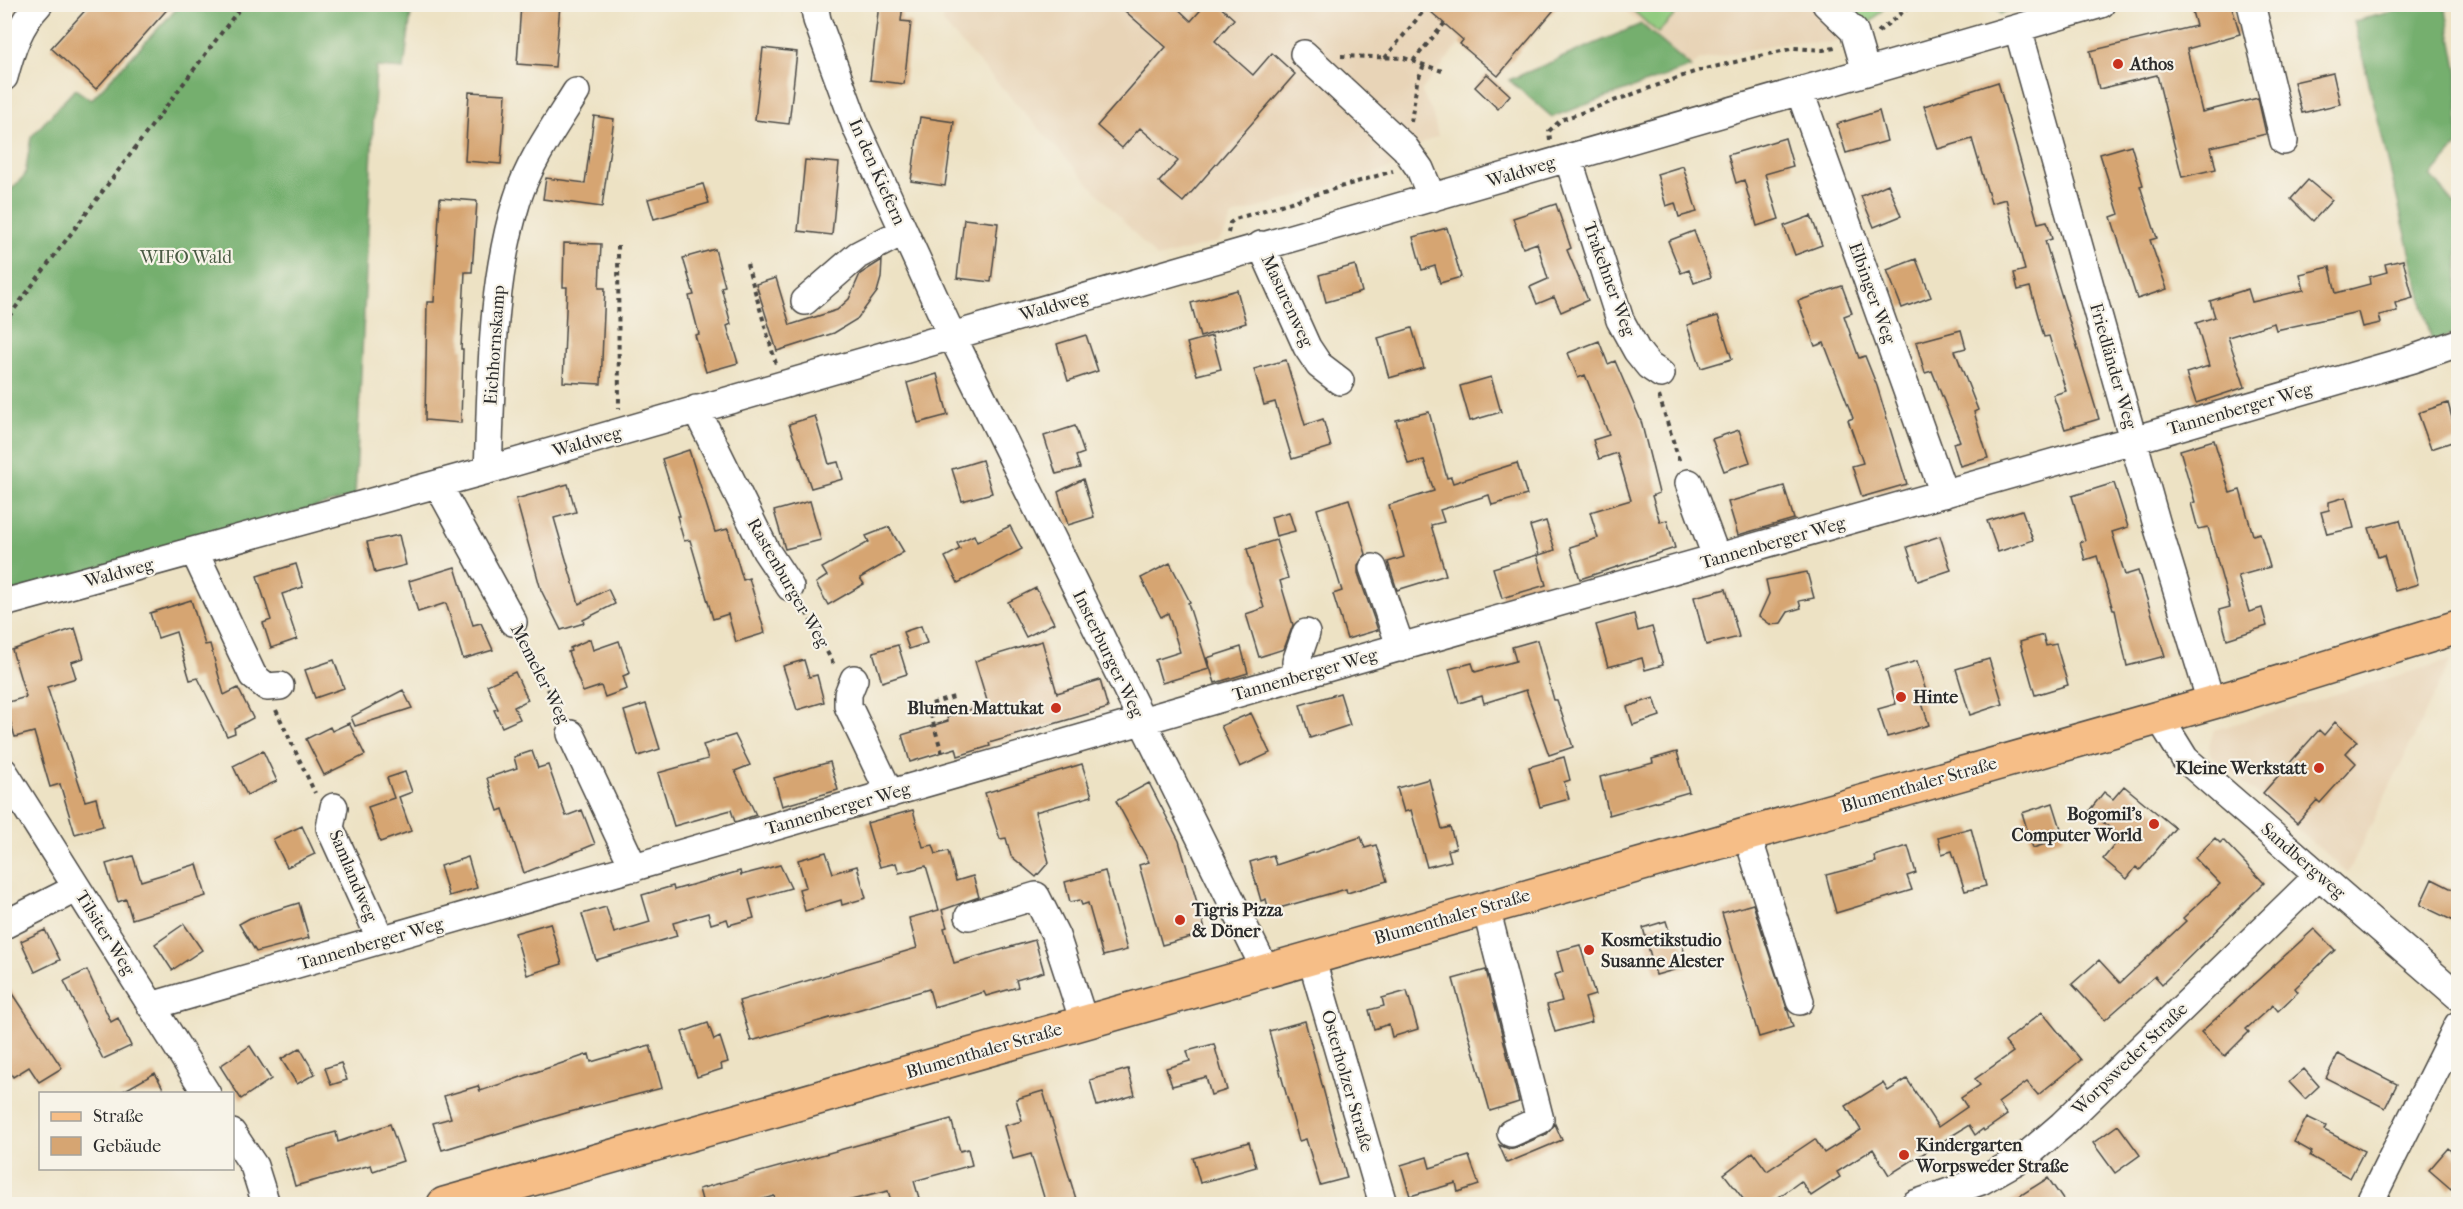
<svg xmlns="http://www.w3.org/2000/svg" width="2463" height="1209" viewBox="0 0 2463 1209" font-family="'IM FELL French Canon',serif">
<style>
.built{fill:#e8d4b7}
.green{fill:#91cb7f;stroke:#5e7b55;stroke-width:1.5}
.forest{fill:#74af6e;stroke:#506d4c;stroke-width:1.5}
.building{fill:#d6a572}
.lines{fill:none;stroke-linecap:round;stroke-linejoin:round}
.minor-casing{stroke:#484642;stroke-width:30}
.major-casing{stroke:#484642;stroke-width:36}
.path{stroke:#484642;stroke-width:4;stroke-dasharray:4.5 4.5;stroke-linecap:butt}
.minor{stroke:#fff;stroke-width:27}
.major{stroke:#f6be87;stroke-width:33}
.poi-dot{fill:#c8321e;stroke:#f7f3e8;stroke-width:2}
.labels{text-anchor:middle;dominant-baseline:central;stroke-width:4.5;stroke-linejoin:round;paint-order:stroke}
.poi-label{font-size:18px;font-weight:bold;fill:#2b2b2b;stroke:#f7f3e8;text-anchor:start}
.street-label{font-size:18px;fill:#2b2b2b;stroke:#f7f3e8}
.park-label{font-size:18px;fill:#4a5b44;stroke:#f7f3e8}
</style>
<rect width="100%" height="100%" fill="#f7f3e8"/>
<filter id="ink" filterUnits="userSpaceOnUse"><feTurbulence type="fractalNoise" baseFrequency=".0167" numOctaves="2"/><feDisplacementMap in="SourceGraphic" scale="12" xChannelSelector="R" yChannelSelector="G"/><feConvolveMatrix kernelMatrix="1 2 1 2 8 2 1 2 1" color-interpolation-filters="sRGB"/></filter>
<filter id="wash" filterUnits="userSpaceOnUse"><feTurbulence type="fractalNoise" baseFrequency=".008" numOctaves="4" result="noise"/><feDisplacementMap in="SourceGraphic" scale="24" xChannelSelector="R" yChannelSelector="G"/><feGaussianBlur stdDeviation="1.35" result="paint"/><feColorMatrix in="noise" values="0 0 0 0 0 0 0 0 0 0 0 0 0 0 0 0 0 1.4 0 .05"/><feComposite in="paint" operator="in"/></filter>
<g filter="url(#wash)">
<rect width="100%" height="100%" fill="#ede2c4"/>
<!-- built -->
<path class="built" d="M945,4H1421L1463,40L1421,91L1432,112L1438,136L1423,143L1391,168L1232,216L1224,235L1217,242L1157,258L943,23Z
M1618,5H1815L1851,38L1831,43L1787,42L1700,60L1691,67Z
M2451,660L2348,873L2210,754L2209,745L2214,730Z"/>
<!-- green -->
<path class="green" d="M1627,5H1684L1658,33Z
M1815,5H1887L1863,30Z"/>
<!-- forest -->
<path class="forest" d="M180,5H412L404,69L376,67L355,496L5,594L4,197L25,175L31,137L75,89L91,100Z
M1993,5H2030L2001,14Z
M2420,5H2445L2458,74V145L2431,176L2458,208V332L2432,342L2354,21Z
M1641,24L1691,67L1552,117L1509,80Z"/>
<g id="blocks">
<!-- building -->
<path class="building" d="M91,4H172L96,89L51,48Z
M521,4H560L555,67L517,64Z
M879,4H903L901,21L911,22L904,84L870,80Z
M1117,4H1173L1191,21L1206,4H1217L1234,19L1215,41L1253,75L1272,53L1295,74L1183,202L1159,182L1178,161L1140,128L1122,148L1097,126L1166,47Z
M1422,4H1559L1498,76L1460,44L1463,40Z
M2190,4H2231L2240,34L2187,49L2202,112L2258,98L2266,134L2211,147L2216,169L2182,177L2157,75L2099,89L2090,51L2196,26Z
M763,48L797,52L789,124L755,120Z
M2333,73L2340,104L2302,113L2294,82Z
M1487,74L1510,95L1498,109L1475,87Z
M1998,82L2038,223L2047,221L2052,239L2045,241L2099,419L2065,429L2053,395L2066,391L2049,336L2044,337L2030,287L2018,290L2014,273L2025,270L2006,199L1991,203L1972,139L1938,149L1924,106Z
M469,92L506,94L501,164L465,161Z
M1879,111L1887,141L1846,153L1837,124Z
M594,116L614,119L602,207L543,199L546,178L585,183Z
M920,117L954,122L945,186L911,181Z
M1785,138L1793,166L1765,174L1779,219L1757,226L1744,180L1736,183L1728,155Z
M2131,145L2143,185L2140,186L2157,238L2150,240L2167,289L2137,299L2111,217L2119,214L2100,154Z
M805,160L839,163L832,235L798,231Z
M1683,166L1697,212L1679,217L1675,203L1666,206L1657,174Z
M2308,180L2332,200L2313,221L2291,199Z
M703,184L709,203L654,219L648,199Z
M1888,184L1901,216L1874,227L1861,196Z
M440,198L477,201L472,272H465L461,349H463L461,423L425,420L427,302H434Z
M1556,204L1571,248L1567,250L1588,300L1561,312L1554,297L1537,304L1530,287L1548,279L1537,243L1523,248L1513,218Z
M1811,216L1822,245L1795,255L1784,226Z
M964,219L998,223L991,282L957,278Z
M1447,228L1461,277L1440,283L1435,266L1422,270L1413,237Z
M1694,231L1711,277L1694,283L1689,270L1681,273L1668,241Z
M564,243L601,244L599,288H605L601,384L563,382L567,287H563Z
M715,249L725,286L721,287L731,324L727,326L738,363L706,372L695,335L699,334L689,296L694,295L683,258Z
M1916,259L1931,297L1902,308L1887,270Z
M882,260L881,278L877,292L857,319L834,333L777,351L756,284L776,278L790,325L837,310L849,299L860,274Z
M2403,260L2413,298L2395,303L2397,311L2379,315L2381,323L2362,327L2358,312L2276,330L2274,323L2228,337L2245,387L2196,403L2186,373L2209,366L2196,323L2215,317L2210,301L2248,289L2252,302L2304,290L2300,274L2330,267L2336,293L2370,284L2369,277L2387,272L2385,264Z
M1355,265L1362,292L1326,302L1319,275Z
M1842,286L1852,313L1844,316L1859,358L1865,356L1877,386L1907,484L1862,497L1852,466L1863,463L1848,420L1853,418L1824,343L1815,346L1798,301Z
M1237,290L1246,323L1200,337L1191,303Z
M1718,316L1732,359L1701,368L1687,325Z
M1412,328L1424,368L1389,378L1378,338Z
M1961,330L1966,348L1955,351L1978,410L1974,412L1988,458L1960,466L1953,443L1960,441L1932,371L1925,373L1916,342Z
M1086,335L1098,371L1068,381L1057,344Z
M1212,336L1221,369L1197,375L1187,343Z
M1599,341L1608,364L1615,361L1641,421L1659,493L1652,496L1660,522L1667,520L1675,548L1580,579L1570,547L1598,538L1590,512L1631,500L1617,453L1599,459L1593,440L1609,435L1585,375L1578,378L1568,353Z
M1286,360L1305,425L1323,419L1331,447L1292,459L1275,402L1264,405L1254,369Z
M937,374L948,415L918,423L907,383Z
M1491,377L1501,412L1470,421L1460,386Z
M2448,403L2458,440L2431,449L2418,413Z
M1429,412L1447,478L1451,477L1453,483L1517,463L1527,495L1492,505L1489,495L1440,510L1444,522L1431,525L1446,575L1397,590L1388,562L1404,557L1389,505L1434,491L1424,460L1408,464L1396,420Z
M815,416L829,464L838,462L843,479L811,488L789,424Z
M1075,426L1084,453L1076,456L1080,468L1056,474L1044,436Z
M1739,430L1750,462L1724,471L1712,439Z
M2214,440L2230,493L2240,490L2253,535L2260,533L2270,567L2238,576L2249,612L2262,608L2267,626L2227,639L2219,610L2230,607L2208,527L2198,529L2191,503L2195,502L2180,450Z
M689,450L715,532L728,529L743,580L749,578L765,633L736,642L728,614L713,619L690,540L684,541L677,516H680L662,459Z
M982,460L992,493L962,501L952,469Z
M1083,479L1094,517L1068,525L1058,492Z
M2114,483L2128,527L2112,532L2125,575L2138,571L2165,656L2127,666L2115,610H2113L2097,556L2085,560L2080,542L2085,540L2072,496Z
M568,484L576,512L554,518L579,604L608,589L615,604L583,620L584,623L561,630L541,590L516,499Z
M1784,486L1794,519L1738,535L1728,502Z
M2346,497L2354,528L2327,534L2321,512L2329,510V502Z
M1349,499L1366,554L1358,565V573L1378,630L1347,639L1333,594L1342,591L1317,509Z
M810,501L821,540L785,549L774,511Z
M2022,510L2033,540L1998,552L1987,521Z
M1289,512L1295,531L1276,536L1271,517Z
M2400,520L2418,584L2395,591L2384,555L2378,557L2369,528Z
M1546,521L1555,550L1539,555L1530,526Z
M1010,526L1022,549L958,583L945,557L960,549L957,543L974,535L977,542Z
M889,527L904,552L860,578L864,584L828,605L816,583L827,576L822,568L869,542L866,536Z
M399,535L406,565L375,573L367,542Z
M1940,536L1951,570L1918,581L1907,547Z
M1276,540L1288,578L1280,581L1293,625L1284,649L1259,657L1246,614L1264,608L1247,549Z
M1537,555L1546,585L1502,598L1493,568Z
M1170,563L1190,602L1188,603L1209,669L1162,683L1155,660L1180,652L1168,613L1161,617L1141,578Z
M296,564L303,587L282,594L297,639L271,648L263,623L271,620L257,576Z
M455,567L473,625L481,623L493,650L463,659L446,603L418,612L409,581Z
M1807,572L1814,598L1799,601L1801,608L1788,612L1781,623L1771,625L1759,616L1769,594L1766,580Z
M1036,588L1054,623L1026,637L1008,602Z
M1726,589L1739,637L1706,645L1694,597Z
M191,600L205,645L210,644L224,695L238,688L253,718L234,728L235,733L227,736L198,678L190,680L176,632L158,638L150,613Z
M1634,614L1638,631L1652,627L1663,665L1645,670L1642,658L1608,667L1596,625Z
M921,626L927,643L909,649L903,632Z
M75,628L84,658L71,662L76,678L47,687L85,801L96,798L103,826L75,834L60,784L50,787L34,732L15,737L5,703L26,697L12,650Z
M2043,635L2046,646L2056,644L2068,685L2035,695L2020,642Z
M590,639L593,650L619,641L630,673L623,676L627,689L605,697L601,686L583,692L568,652L571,651L570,648Z
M1537,640L1554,700H1557L1573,747L1549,755L1526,690L1484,703L1482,696L1459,703L1449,669L1472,663L1475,672L1516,661L1512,647Z
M1042,641L1057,693L1100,680L1108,708L989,743L990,746L958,756L956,748L910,762L902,735L948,721L947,717L988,704L975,661Z
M898,645L907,674L882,682L873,652Z
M1241,647L1248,673L1215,683L1207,658Z
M1989,659L2003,704L1970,715L1956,669Z
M334,660L344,688L315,698L305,670Z
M804,660L809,677L817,675L824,702L797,710L783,666Z
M1917,661L1928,698L1921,700L1929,725L1887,737L1878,709L1896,704L1886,670Z
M515,672L528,700L514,707L520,719L502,727L494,710L498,709L487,685Z
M403,690L412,708L355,726L351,717Z
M1340,693L1350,725L1310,738L1300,705Z
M1654,698L1660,716L1633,725L1627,707Z
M646,704L660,749L638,756L624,711Z
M1251,713L1270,753L1240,767L1221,726Z
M2335,722L2357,741L2346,753L2356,763L2320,803L2317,800L2297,823L2263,793L2319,730L2324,735Z
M349,723L365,755L324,775L306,739L330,727L332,731Z
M735,735L750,765L735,771L756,815L735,822L731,810L674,826L658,773L708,759L703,745Z
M263,751L277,781L247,795L233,766Z
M532,751L538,768L548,765L566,816L582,810L595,844L524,873L503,809L498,811L487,778L517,768L514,757Z
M1677,752L1689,792L1609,815L1600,777L1653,763L1652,759Z
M1564,757L1570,780L1564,782L1569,799L1540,807L1529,767Z
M830,762L838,790L782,806L774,778Z
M1082,764L1092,796L1035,812L1049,862L1036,877L1011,856L1006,838L1000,839L985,793Z
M405,772L412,792L399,797L411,831L380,842L368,807L394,798L387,778Z
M1429,779L1442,829L1450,827L1456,848L1448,850L1451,861L1427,867L1411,810L1404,812L1397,788Z
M1149,783L1179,841L1206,933L1162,945L1139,865L1149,862L1116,801Z
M2124,786L2175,828L2140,870L2136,867L2127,879L2103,859L2121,837L2089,811L2104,792L2113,799Z
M2053,803L2064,838L2033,848L2022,813Z
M913,810L923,847L933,845L936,854L948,851L956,881L973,876L979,897L942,910L947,927L944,928L954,963L1035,940L1044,972L1016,980L1018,987L986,996L984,992L934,1007L929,989L751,1041L739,1001L917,948L909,918L939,910L926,866L899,873L896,863L880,867L867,823Z
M302,826L315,854L287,867L273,839Z
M1971,828L1986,886L1965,891L1952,851L1942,854L1938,837Z
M1361,837L1365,848L1376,845L1387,881L1347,893L1346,889L1269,911L1266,899L1261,901L1250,862L1273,855L1276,865Z
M2215,838L2220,843L2223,840L2264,883L2162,984L2155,976L2105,1020L2072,984L2099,960L2120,983L2186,921L2183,918L2220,884L2195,858Z
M1908,846L1916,873L1907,876L1912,890L1836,913L1826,875L1876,862L1874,856Z
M826,852L833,873L857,866L866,898L842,905L841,900L805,911L799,889L806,887L798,860Z
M133,856L141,881L197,864L206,896L132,919L126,899L118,902L106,864Z
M468,857L477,888L449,896L440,866Z
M780,865L791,888L749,900L754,918L729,925L727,919L711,924L708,913L673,923L677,936L596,960L582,914L606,907L614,933L650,922L642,895L673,886L674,890L740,871L741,875Z
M1105,871L1127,950L1103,956L1088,903L1082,905L1080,900L1070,902L1065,882Z
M2432,879L2458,892V923L2420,905Z
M299,903L309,938L256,952L239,924L250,918Z
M1753,904L1793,1027L1759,1037L1722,913Z
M1666,921L1673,943L1681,940L1688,966L1656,975L1643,928Z
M550,923L562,964L527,975L515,933Z
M184,924L202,950L172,970L155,944Z
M2314,929L2335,950L2295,988L2298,992L2278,1011L2273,1005L2246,1029L2249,1032L2225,1056L2201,1032Z
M45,930L60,960L35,972L21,941Z
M1580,945L1595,995L1585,998L1592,1022L1555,1032L1547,1005L1562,1001L1554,975L1563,972L1557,951Z
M87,970L111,1022L118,1018L131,1046L103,1059L64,981Z
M1486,970L1519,1102L1490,1111L1453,979Z
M4,980L62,1068L39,1082L29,1067L13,1077L4,1063Z
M1407,991L1418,1029L1392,1037L1389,1024L1374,1029L1369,1010L1384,1006L1382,998Z
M2042,1012L2081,1060L2038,1095L2027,1082L1998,1103L2007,1115L1984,1131L1983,1129L1975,1135L1969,1125L1889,1175L1873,1149L1837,1172L1840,1177L1811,1196L1801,1181L1769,1204H1747L1724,1174L1753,1152L1767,1171L1815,1139L1824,1153L1861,1130L1846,1106L1883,1083L1888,1091L1907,1079L1938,1127L1967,1107L1961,1098L1980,1085L1975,1079L2013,1052L2005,1042Z
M1305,1021L1347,1178L1320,1185L1306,1139L1299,1141L1269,1031Z
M708,1023L714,1040L720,1037L728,1062L721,1064L722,1069L697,1077L682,1032Z
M1214,1044L1227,1090L1211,1095L1206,1077L1172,1086L1166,1068L1190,1061L1187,1051Z
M650,1045L662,1088L566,1113L442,1150L433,1123L451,1118L444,1096L478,1086L480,1091L589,1054L591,1062Z
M250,1046L271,1079L241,1099L220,1066Z
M300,1048L315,1074L297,1084L281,1059Z
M2338,1054L2397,1084L2385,1108L2326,1078Z
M341,1063L347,1080L331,1085L325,1068Z
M1128,1069L1135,1095L1097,1106L1090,1080Z
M2304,1069L2319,1086L2305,1099L2289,1082Z
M155,1073L166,1094H118Z
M1043,1091L1076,1199L1057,1204H1046L1031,1154L1013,1159L1004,1126L1022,1121L1016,1099Z
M2307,1117L2326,1126L2324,1130L2364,1151L2350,1178L2310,1156L2312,1152L2294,1142Z
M951,1119L960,1151L968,1149L972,1165L914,1181L919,1198L892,1204L888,1191L835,1204H777L774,1196L746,1204H703L699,1189Z
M390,1124L403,1161L373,1171L371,1165L295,1186L284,1147L336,1132L338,1142Z
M1555,1124L1562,1140L1507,1163L1499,1145L1509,1149L1517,1147L1547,1134Z
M2118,1125L2140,1155L2115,1173L2093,1143Z
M1249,1142L1256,1167L1200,1183L1193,1158Z
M2448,1148L2458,1158V1180L2451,1189L2429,1170Z
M1469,1156L1479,1185L1458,1192L1456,1183L1410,1196L1401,1165L1427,1157L1430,1168Z
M2048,1178L2066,1204H2007Z"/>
</g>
</g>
<g filter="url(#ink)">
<use href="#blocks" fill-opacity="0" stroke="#484642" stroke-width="1.5"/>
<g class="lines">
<defs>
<path id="minor" d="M814,4L817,20L857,129L952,336L1266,971
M1826,4L1854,31L1866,72
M2251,4L2284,141
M2018,29L2157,525L2211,702
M1304,54L1405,148L1420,169L1432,198
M4,77C11,50 19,25 39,4
M1800,92L1944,494
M1568,158L1620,320L1637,351L1649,366L1661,374
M1261,245L1307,347L1319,365L1340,381
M805,301L858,255L904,231
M696,409L766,551L790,587
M488,470C492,380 490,287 517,200C529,162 555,126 576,92
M1689,483L1717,559
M438,485L513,622
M195,553L253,676L267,687L280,686
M1373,568L1401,648
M4,603L488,470L2101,4
M1298,676L1296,662L1306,633
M854,679L848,694V706L890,794
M2159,717L2185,759L2458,996
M571,734L634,868
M4,772L207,1094
M334,807L330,828L381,940
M1747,834L1800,1001
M1486,908L1540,1120L1511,1133
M969,916L1036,896L1056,936L1084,1022
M4,925L77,888
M1311,957L1383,1204
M151,1006L1298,676L2133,440L2412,359L2458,343
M232,1133L254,1166L266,1204
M1915,1204L1981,1181L2027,1155L2062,1125L2319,875
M2369,1204L2458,1025"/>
<path id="major" d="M444,1204L2235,696L2458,627"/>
</defs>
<!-- minor casing -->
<use href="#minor" class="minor-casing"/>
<!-- major casing -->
<use href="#major" class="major-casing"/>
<!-- path -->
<path class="path" d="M1878,32L1905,10L1920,4
M1341,56L1404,58L1442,71
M1385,58L1426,8
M1413,61L1444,24
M1411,122L1417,82L1424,65
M1550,140L1549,131L1561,120L1697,71L1794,48L1823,50L1835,48
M1228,233L1230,223L1235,219L1393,171
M618,245L619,409
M747,264L776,364
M4,323L243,4
M1659,396L1680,463
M802,604L835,667
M523,641L561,714
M276,710L315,793
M942,753L928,705L954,697"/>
<!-- minor -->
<use href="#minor" class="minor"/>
<!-- major -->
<use href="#major" class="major"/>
</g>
</g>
<!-- markers -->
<g class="poi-dot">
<circle cx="2118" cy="64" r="6"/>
<circle cx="1901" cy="697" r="6"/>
<circle cx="1056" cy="708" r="6"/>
<circle cx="2319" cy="768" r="6"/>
<circle cx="2154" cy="824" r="6"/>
<circle cx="1180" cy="920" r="6"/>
<circle cx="1589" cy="950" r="6"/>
<circle cx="1904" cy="1155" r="6"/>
</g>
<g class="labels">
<!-- poi labels -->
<g class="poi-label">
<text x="2130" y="64">Athos</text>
<text x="1913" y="697">Hinte</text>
<text x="1044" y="708" text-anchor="end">Blumen Mattukat</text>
<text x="2307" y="768" text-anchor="end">Kleine Werkstatt</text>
<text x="2142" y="814" text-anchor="end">Bogomil's<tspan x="2142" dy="21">Computer World</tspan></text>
<text x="1192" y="910">Tigris Pizza<tspan x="1192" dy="21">&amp; Döner</tspan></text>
<text x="1601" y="940">Kosmetikstudio<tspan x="1601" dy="21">Susanne Alester</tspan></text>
<text x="1916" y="1145">Kindergarten<tspan x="1916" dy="21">Worpsweder Straße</tspan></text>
</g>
<!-- street labels -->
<g class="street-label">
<text transform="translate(877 172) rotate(66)">In den Kiefern</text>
<text transform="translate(1521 172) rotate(-17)">Waldweg</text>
<text transform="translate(1609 279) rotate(70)">Trakehner Weg</text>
<text transform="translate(1872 293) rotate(70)">Elbinger Weg</text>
<text transform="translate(1287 301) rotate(65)">Masurenweg</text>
<text transform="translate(1054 306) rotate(-16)">Waldweg</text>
<text transform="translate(495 345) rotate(-86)">Eichhornskamp</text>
<text transform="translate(2113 366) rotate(74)">Friedländer Weg</text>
<text transform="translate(2240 409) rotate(-16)">Tannenberger Weg</text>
<text transform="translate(587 442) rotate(-16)">Waldweg</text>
<text transform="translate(1773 543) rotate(-16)">Tannenberger Weg</text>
<text transform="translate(119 573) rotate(-15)">Waldweg</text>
<text transform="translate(788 583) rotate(60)">Rastenburger Weg</text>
<text transform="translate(1108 654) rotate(64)">Insterburger Weg</text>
<text transform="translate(540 674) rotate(63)">Memeler Weg</text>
<text transform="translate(1305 675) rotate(-16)">Tannenberger Weg</text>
<text transform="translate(1919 785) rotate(-16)">Blumenthaler Straße</text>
<text transform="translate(838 809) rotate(-16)">Tannenberger Weg</text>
<text transform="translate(2303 861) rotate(41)">Sandbergweg</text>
<text transform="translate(353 876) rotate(67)">Samlandweg</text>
<text transform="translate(1452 917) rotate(-16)">Blumenthaler Straße</text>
<text transform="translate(105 933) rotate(58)">Tilsiter Weg</text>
<text transform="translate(371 944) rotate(-16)">Tannenberger Weg</text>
<text transform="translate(984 1051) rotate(-16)">Blumenthaler Straße</text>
<text transform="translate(2130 1059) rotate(-44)">Worpsweder Straße</text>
<text transform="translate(1347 1081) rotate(74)">Osterholzer Straße</text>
</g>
<!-- park labels -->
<g class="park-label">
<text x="186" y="257">WIFO Wald</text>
</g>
</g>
<!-- margin -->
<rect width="2463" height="1209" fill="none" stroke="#f7f3e8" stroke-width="24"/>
<!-- legend -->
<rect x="39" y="1092" width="195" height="78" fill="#f7f3e8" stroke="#a5a39c" stroke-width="1.5"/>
<rect x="51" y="1112" width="30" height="9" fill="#f6be87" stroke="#a5a39c" stroke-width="1.5"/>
<text x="93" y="1122" font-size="18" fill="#2b2b2b">Straße</text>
<rect x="51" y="1137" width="30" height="18" fill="#d6a572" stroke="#a5a39c" stroke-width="1.5"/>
<text x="93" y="1152" font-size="18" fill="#2b2b2b">Gebäude</text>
</svg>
